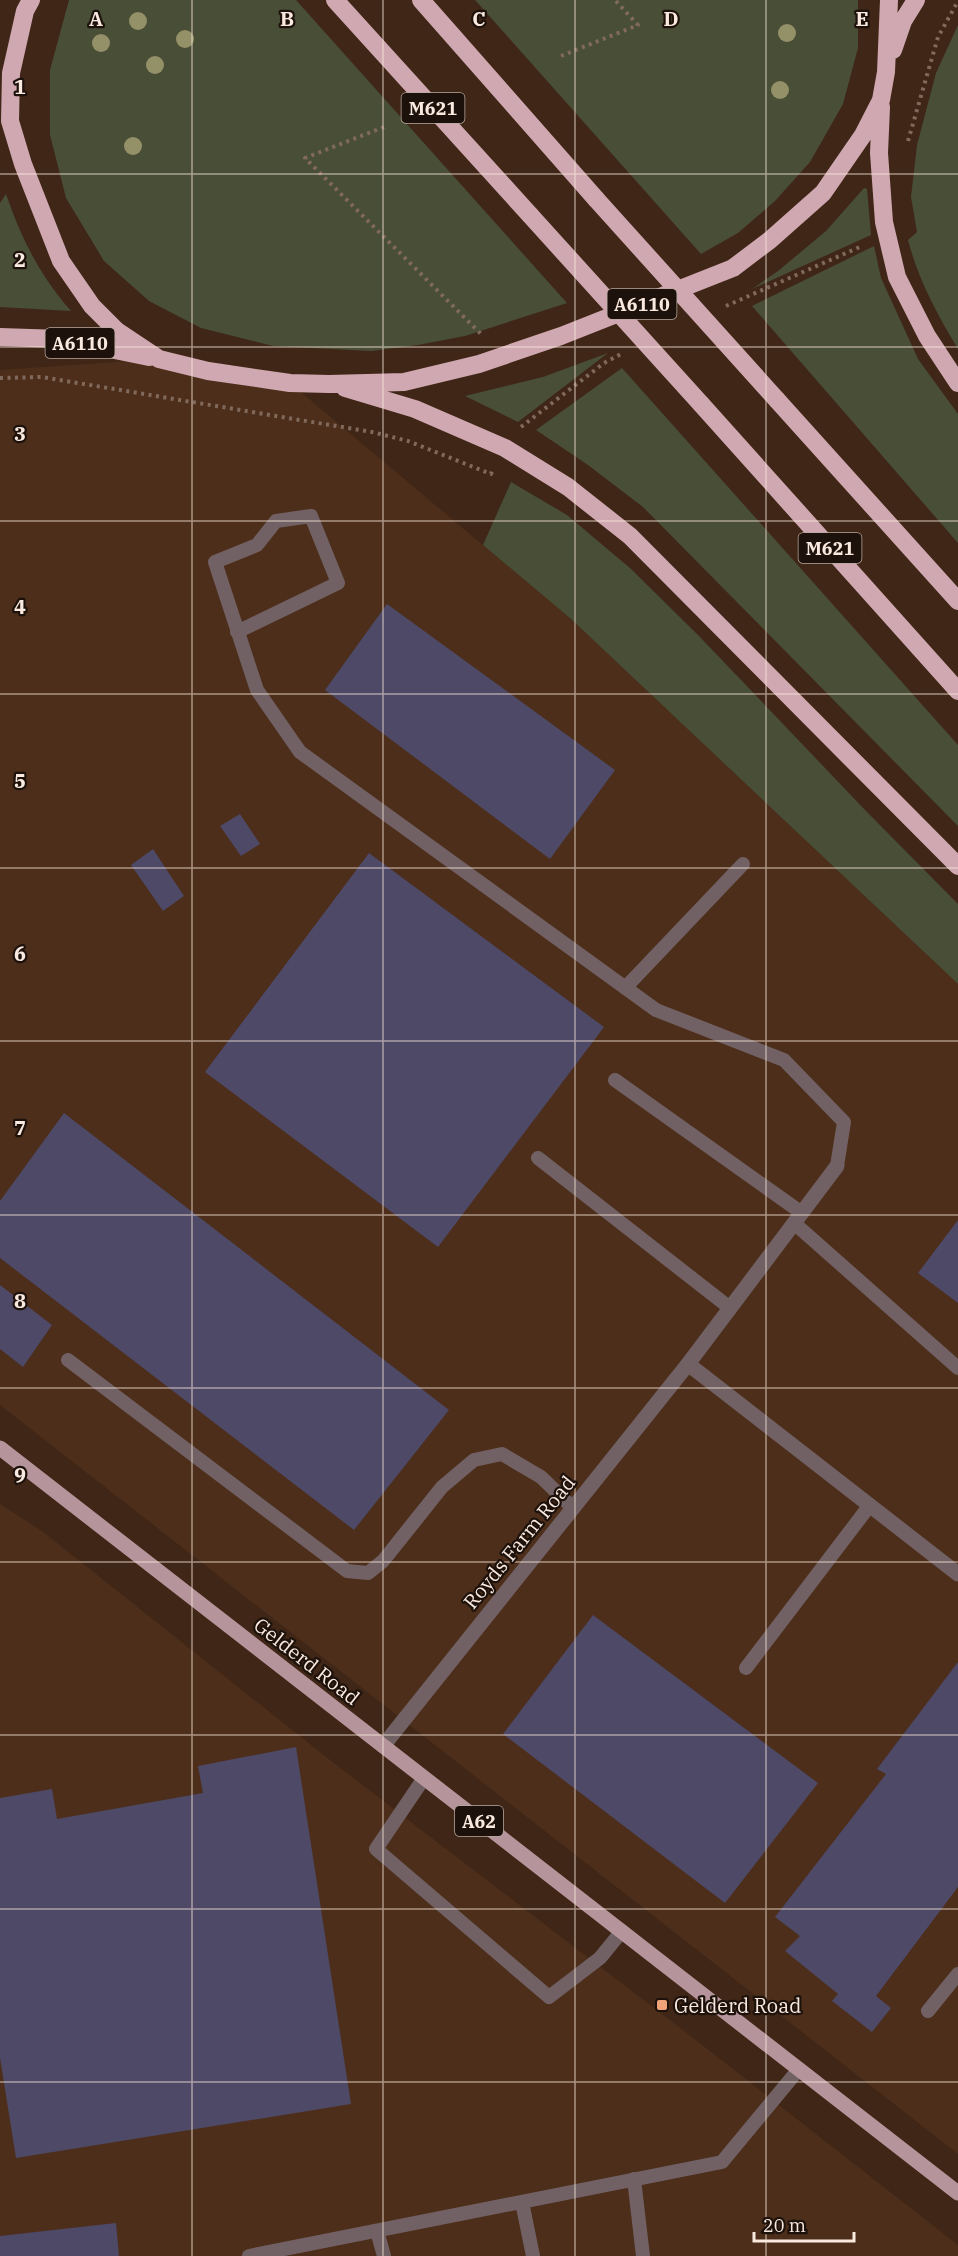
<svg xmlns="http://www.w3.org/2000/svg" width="958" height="2256" viewBox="0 0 958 2256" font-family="'IBM Plex Serif',serif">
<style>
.built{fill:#4d2e1a}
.green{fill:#494e37}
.building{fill:#4d4967}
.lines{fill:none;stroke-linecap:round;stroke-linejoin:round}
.path{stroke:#816a5c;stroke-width:4;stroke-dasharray:3 4.5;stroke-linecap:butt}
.lane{stroke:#716164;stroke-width:14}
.street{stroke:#716164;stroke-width:15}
.primary{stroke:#b5949b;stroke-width:15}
.highway{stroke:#d0a8b1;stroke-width:18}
.highway-bridge{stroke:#d0a8b1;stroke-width:18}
.tree{fill:#949068}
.grid{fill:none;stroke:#fae9df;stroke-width:1.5;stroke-opacity:0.55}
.poi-dot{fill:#f0a378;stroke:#1d120b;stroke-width:2}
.labels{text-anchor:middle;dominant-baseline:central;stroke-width:4.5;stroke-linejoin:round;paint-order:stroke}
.shield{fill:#1d120b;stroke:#b8a89f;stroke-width:1.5}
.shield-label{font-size:18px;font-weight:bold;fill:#fae9df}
.street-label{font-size:20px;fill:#fae9df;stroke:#1d120b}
.poi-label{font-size:20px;fill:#fae9df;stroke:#1d120b;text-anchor:start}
.grid-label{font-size:20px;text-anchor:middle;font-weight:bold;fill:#fae9df;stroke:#1d120b;stroke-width:4.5;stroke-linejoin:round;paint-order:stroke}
</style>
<rect width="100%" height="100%" fill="#3f2616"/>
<!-- built -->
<path class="built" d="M159,359L290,383L571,619L958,984V2154L0,1405V370Z
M0,1504L42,1531L330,1760L692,2037L958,2245V2256H0Z"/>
<!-- green -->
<path class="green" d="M69,0H296L567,303L465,336L418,345L371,351L273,346L201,328L149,301L104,261L66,198L50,135V70Z
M475,0H858V48L843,104L810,162L775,201L738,233L701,254Z
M958,25V349C937,314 918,279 908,240L917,232L911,197L917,145L936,73Z
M864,188L867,189L871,235L752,289L778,271L826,231Z
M6,194C21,238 40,276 71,311L0,307V203Z
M874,246L881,278L918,359L958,414V543L752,306Z
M608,353L518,422L465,396L543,377Z
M622,368L958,745V826L643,507L588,465L536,430Z
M511,482L567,515L630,568L699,636L866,811L958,904V984L571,619L483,545Z"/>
<!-- building -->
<path class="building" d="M387,604L615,770L550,859L325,690Z
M240,814L260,844L241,856L220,826Z
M153,849L184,896L163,911L131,865Z
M369,853L604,1027L438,1247L205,1072Z
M64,1113L449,1410L354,1530L0,1258V1201Z
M958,1220V1303L918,1273Z
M0,1285L52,1325L23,1367L0,1349Z
M593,1615L818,1783L725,1903L503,1734Z
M958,1662V1887L876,1996L891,2008L872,2032L832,2001L838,1994L785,1951L800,1936L775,1917L886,1774L877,1769Z
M296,1747L351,2104L16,2158L0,2058V1798L52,1789L57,1819L203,1793L198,1766Z
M116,2223L119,2256H0V2236Z"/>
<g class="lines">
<!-- path -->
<path class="path" d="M561,56L638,25L615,0
M384,127L305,158L483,336
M908,141L938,37L958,1
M726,306L862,246
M0,378L42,377L372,432L408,441L491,474L492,471
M521,427L604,363L621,354"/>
<!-- lane -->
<path class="lane" d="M237,632L338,583L311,516L276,521L257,545L215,562L257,690L300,752L656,1010L784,1060L844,1122L837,1166
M625,988L743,864
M615,1080L802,1213
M538,1158L730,1308
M794,1223L958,1368
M68,1360L347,1571L368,1573L383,1561L442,1487L474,1460L502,1454L541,1477L573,1508
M746,1668L870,1505
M424,1778L376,1849L549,1997L600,1958L622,1931
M928,2011L958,1974
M634,2179L643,2256
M522,2202L533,2256
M377,2231L384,2256
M249,2256L722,2162L799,2069"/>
<!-- street -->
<path class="street" d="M688,1364L958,1574
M383,1746L688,1364L837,1166"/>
<!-- primary -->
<path class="primary" d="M0,1448L958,2193"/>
<!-- highway -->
<path class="highway" d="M31,0L25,11L11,73L10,121L23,164L61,261L92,306L117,331L159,359L208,371L290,383L329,384L404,382L479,364L561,336L733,268L770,240L823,193L863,135L881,100L886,72L889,0
M335,0L530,215
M421,0L596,199
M893,50L903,21L916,0
M881,107L879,153L884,222L897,277L927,336L958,383
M0,337L61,339L149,357
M345,388L415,409L505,448L568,487L630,536L958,866
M777,400L958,601
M701,404L958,691"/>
<!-- highway-bridge -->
<path class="highway-bridge" d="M596,199L777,400
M530,215L701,404"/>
</g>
<!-- trees -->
<g class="tree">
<circle cx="138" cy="21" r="9"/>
<circle cx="787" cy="33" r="9"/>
<circle cx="185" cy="39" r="9"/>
<circle cx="101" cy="43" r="9"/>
<circle cx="155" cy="65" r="9"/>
<circle cx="780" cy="90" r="9"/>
<circle cx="133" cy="146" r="9"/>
</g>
<!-- grid -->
<path class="grid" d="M192,0V2256M383,0V2256M575,0V2256M766,0V2256M0,174H958M0,347H958M0,521H958M0,694H958M0,868H958M0,1041H958M0,1215H958M0,1388H958M0,1562H958M0,1735H958M0,1909H958M0,2082H958"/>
<!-- markers -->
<rect class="poi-dot" x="656" y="1999" width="12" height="12" rx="3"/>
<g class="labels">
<!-- shield labels -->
<g class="shield">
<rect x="401.5" y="93" width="63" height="30" rx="4.5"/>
<rect x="607.5" y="289" width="69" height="30" rx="4.5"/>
<rect x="45.5" y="328" width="69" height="30" rx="4.5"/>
<rect x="798.5" y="533" width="63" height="30" rx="4.5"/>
<rect x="455" y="1806" width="48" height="30" rx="4.5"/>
</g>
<g class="shield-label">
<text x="433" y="108">M621</text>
<text x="642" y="304">A6110</text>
<text x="80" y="343">A6110</text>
<text x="830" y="548">M621</text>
<text x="479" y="1821">A62</text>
</g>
<!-- street labels -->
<g class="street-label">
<text transform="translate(519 1542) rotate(-51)">Royds Farm Road</text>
<text transform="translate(307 1661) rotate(38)">Gelderd Road</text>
</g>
<!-- poi labels -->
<g class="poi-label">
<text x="674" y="2005">Gelderd Road</text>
</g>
</g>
<g class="grid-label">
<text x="96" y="26">A</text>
<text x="287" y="26">B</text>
<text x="479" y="26">C</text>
<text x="671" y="26">D</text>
<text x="862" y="26">E</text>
<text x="20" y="94">1</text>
<text x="20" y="267">2</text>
<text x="20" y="441">3</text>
<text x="20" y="614">4</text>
<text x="20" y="788">5</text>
<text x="20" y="961">6</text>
<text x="20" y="1135">7</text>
<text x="20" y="1308">8</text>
<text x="20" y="1482">9</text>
</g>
<!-- scale -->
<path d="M754 2232v9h100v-9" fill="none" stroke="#fae9df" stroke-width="3"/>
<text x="763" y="2232" font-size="18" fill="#fae9df" stroke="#1d120b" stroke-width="4.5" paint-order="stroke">20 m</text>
</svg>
